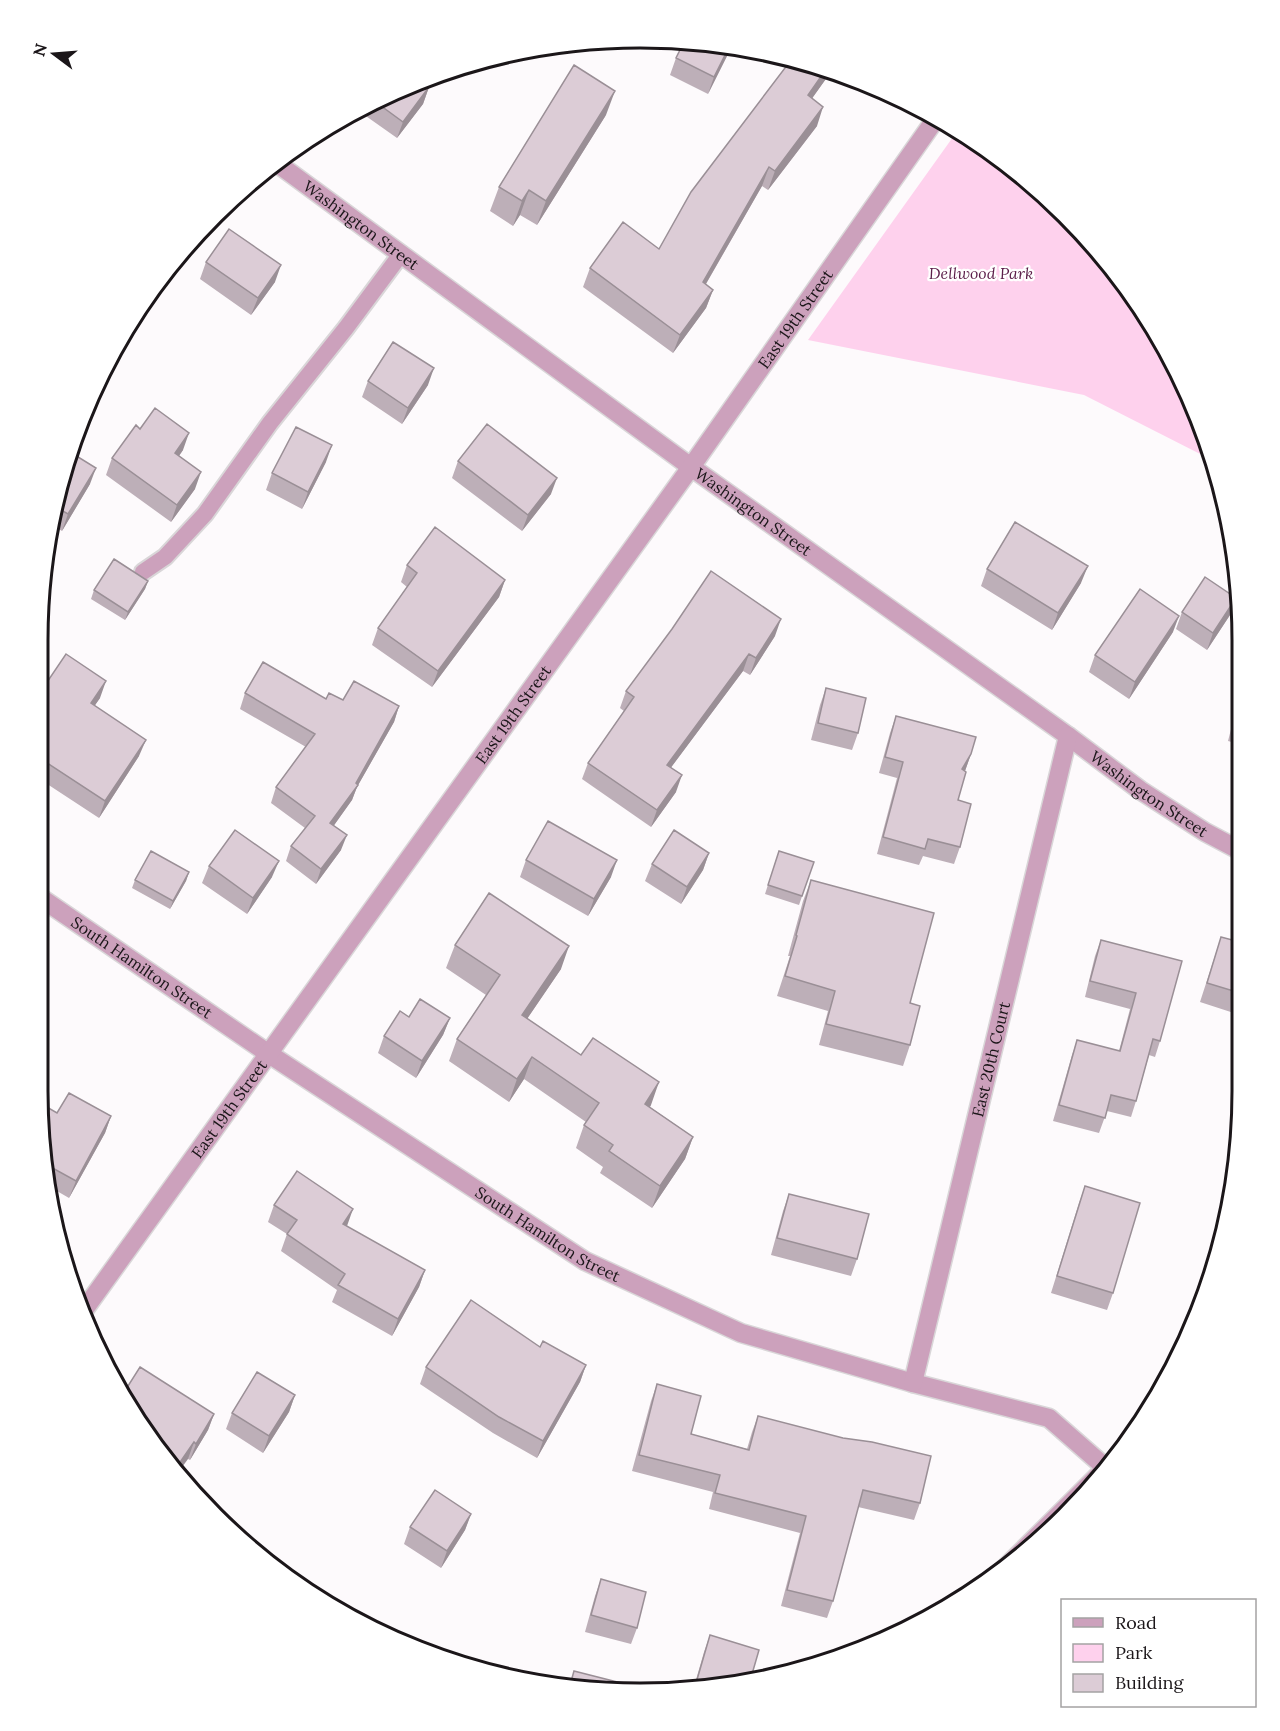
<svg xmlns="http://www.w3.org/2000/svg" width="1280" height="1731" viewBox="0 0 1280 1731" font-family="Lora,serif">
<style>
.green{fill:#fed1ed}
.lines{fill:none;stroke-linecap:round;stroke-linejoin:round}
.lane-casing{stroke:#d9d6d8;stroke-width:20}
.street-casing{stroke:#d9d6d8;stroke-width:21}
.lane{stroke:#cca1bc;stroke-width:16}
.street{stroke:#cca1bc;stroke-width:18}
.wall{fill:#bdafb8}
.shaded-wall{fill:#9a8f96}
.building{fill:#dcccd6;stroke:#9a8f96;stroke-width:1.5}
.labels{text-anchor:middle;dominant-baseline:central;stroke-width:4.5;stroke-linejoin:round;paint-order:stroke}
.street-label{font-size:16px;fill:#1b1619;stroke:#fff}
.park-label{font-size:16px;font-style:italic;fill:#5b1d49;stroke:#fff}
.rim{fill:none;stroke:#1b1619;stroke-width:3}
</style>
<rect width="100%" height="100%" fill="#fdfafc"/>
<!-- green -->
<path class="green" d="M958,130L1038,187L1118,273L1197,409L1210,459L1084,395L808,340Z"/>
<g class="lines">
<defs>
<path id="lane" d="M143,572L165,557L205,514L270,423L346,328L401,254"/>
<g id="street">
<path id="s1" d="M274,161L691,467L1068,736L1140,790L1205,832L1239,850"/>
<path id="s2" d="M38,896L269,1054L585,1261L741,1333L913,1383L1049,1418L1106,1468"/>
<path id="s3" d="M84,1310L691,467L937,117"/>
<path id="s4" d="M913,1383L1068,736"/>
<path d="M1000,1573L1110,1464"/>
</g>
</defs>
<!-- lane casing -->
<use href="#lane" class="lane-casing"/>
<!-- street casing -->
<use href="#street" class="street-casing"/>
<!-- lane -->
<use href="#lane" class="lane"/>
<!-- street -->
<use href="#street" class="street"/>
</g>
<!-- wall -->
<path class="wall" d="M719,43L732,46L708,94L670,75L676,58Z
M772,55L833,69L812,98L817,126L768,190L762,186L706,284L713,290L706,308L673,353L583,287L590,268L659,249L786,66Z
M429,87L423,104L397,138L363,114L365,110L361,107L374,99Z
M606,115L537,225L520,215L513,226L490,211L499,187Z
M206,262L275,282L251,315L200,279Z
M368,381L428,385L402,424L362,397Z
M140,429L183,450L179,456L195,489L171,522L106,475L112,458Z
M458,461L551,494L522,531L452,478Z
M326,462L302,509L266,490L272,473Z
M58,484H90L62,531L51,524Z
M407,565L505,580L499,597L432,687L372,645L378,628L407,587L401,582Z
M987,569L1081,583L1052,630L981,586Z
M148,581L145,589L125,620L91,599L94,590Z
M1236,598L1230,615L1207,650L1176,629L1182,612Z
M1173,632L1129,699L1089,672L1095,655Z
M775,636L750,675L743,671L671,767L676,792L651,827L582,779L588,763L624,711L620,708L626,691Z
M826,688L858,733L852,750L811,740L820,705Z
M245,693L343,700L399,706L394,722L357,787L352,800L334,825L341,850L316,884L286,861L291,846L305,828L271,803L276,787L306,747L240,709Z
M39,694L100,698L94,706L139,756L99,818L38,778Z
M1238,702L1239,744L1228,741Z
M896,716L971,754L965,771L958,800L960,847L954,864L923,856L919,865L877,854L897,778L879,773L890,733Z
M779,851L814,862L799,905L765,894Z
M709,853L703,870L681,904L645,881L652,864Z
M526,860L611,877L588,916L520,877Z
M209,866L272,877L247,914L202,883Z
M189,872L186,881L170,909L132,888L135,880Z
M811,880L910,1003V1045L903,1066L819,1045L828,1011L777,996L790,956H788L803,901Z
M1221,937L1240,942V1015L1200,1002Z
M1101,940L1182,961L1160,1041L1155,1057L1149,1055L1136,1101L1131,1117L1107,1111L1099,1133L1053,1121L1072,1055L1077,1040L1119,1051L1130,1009L1085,997L1095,956Z
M455,945L561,969L527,1019L651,1105L650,1107L693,1137L685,1159L652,1208L600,1173L603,1167L576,1148L584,1125L586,1122L524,1079L509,1102L449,1061L457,1039L486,995L446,968Z
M409,1017L450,1018L443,1035L416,1078L378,1053L384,1036Z
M39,1103L57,1113L111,1116L105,1133L69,1198L50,1187Z
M1085,1186L1113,1293L1107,1310L1051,1293L1079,1203Z
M789,1194L857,1259L851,1276L771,1255L783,1211Z
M274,1205L346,1226L425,1270L419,1287L392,1336L332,1302L337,1290L281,1251L287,1234L268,1222Z
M540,1347L586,1365L580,1382L537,1458L493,1433L420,1384L426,1367Z
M657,1384L691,1434L747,1449L752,1432L758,1416L920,1503L914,1520L858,1507L833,1601L827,1618L781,1606L800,1533L709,1509L713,1492L632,1471L651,1401Z
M295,1395L289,1412L263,1453L226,1429L232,1413Z
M121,1397L214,1414L208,1430L190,1460L188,1459L162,1458Z
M471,1514L465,1530L441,1568L404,1544L410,1527Z
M601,1579L637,1628L631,1644L585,1632L595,1596Z
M710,1635L750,1681L693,1690L704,1652Z"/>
<!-- shaded-wall -->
<path class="shaded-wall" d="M730,45L732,46L708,94L714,77Z
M827,68L833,69L801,114L808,95Z
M429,87L423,104L397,138L403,122Z
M615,91L606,115L537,225L546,201Z
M823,107L817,126L768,190L775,171Z
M769,167L762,186L696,301L703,282Z
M529,190L520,215L513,226L522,201Z
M281,265L275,282L251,315L258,298Z
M713,290L706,308L673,353L680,335Z
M434,368L428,385L402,424L408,408Z
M189,433L183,450L169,470L175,453Z
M332,445L326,462L302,509L308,492Z
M96,468L90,484L62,531L68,514Z
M201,472L195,489L171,522L177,505Z
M557,478L551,494L522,531L528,515Z
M1088,566L1081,583L1052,630L1058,613Z
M505,580L499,597L432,687L438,671Z
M148,581L145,589L125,620L128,612Z
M1236,598L1230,615L1207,650L1213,633Z
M1179,616L1173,632L1129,699L1135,682Z
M781,619L775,636L750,675L756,658Z
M749,654L743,671L661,781L667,765Z
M106,681L100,698L85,720L91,703Z
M399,706L394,722L357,787L352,800L325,838L330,823L356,783Z
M146,740L139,756L99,818L105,801Z
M971,754L965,771L962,769Z
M682,775L676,792L651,827L657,810Z
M347,835L341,850L316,884L321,869Z
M709,853L703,870L681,904L687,887Z
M617,860L611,877L588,916L594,899Z
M279,861L272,877L247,914L253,898Z
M189,872L186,881L170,909L173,901Z
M569,946L561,969L514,1038L522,1015Z
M450,1018L443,1035L416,1078L422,1061Z
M532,1057L524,1079L509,1102L517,1079Z
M659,1082L651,1105L636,1127L645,1104Z
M111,1116L105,1133L69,1198L76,1181Z
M693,1137L685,1159L652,1208L660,1186Z
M353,1209L347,1226L343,1224Z
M425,1270L419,1287L392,1336L398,1319Z
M586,1365L580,1382L537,1458L543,1441Z
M295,1395L289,1412L263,1453L269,1436Z
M214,1414L208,1430L190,1460L196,1444Z
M194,1442L188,1459L177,1474L174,1471Z
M471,1514L465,1530L441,1568L447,1551Z"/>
<!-- building -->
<path class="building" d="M684,42L719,43L730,45L714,77L676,58Z
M791,60L827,68L808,95L823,107L775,171L769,167L703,282L713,290L680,335L590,268L623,222L659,249L691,192Z
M574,65L615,91L546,201L529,190L522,201L499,187Z
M421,82L429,87L403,122L373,100Z
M229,229L281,265L258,298L206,262Z
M393,342L434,368L408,408L368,381Z
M155,408L189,433L175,453L201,472L177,505L112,458L136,425L140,429Z
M487,424L557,478L528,515L458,461Z
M296,427L332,445L308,492L272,473Z
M70,452L96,468L68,514L54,506L58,484Z
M1015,522L1088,566L1058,613L987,569Z
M435,527L505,580L438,671L378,628L417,573L407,565Z
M114,559L148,581L128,612L94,590Z
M711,571L781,619L756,658L749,654L667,765L682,775L657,810L588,763L634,697L626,691L672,629Z
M1205,577L1236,598L1213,633L1182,612Z
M1140,589L1179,616L1135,682L1095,655Z
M66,654L106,681L91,703L146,740L105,801L38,757L39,694Z
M263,662L326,699L329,693L343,700L354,681L399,706L356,783L358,785L330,823L347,835L321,869L291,846L315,816L276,787L315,734L245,693Z
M826,688L866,698L858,733L818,723Z
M1238,709V721L1235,720Z
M896,716L976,737L971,754L962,769L966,772L958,800L971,804L960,847L928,839L925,849L883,837L903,762L885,757Z
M548,821L617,860L594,899L526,860Z
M235,830L279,861L253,898L209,866Z
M674,830L709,853L687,887L652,864Z
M151,851L189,872L173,901L135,880Z
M779,851L814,862L802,896L768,885Z
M811,880L934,913L910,1003L920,1006L910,1045L826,1024L835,991L785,976L797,936L796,935Z
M489,893L569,946L522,1015L581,1055L593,1038L659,1082L645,1104L693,1137L660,1186L609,1151L613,1145L584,1125L599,1103L532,1057L517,1079L457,1039L500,975L455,945Z
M1221,937L1240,942V993L1207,983Z
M1101,940L1182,961L1160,1041L1153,1039L1136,1101L1111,1095L1105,1118L1059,1105L1077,1040L1120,1051L1136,993L1090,981Z
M420,999L450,1018L422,1061L384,1036L400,1011L409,1017Z
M69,1093L111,1116L76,1181L47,1165L39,1103H40L57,1113Z
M297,1171L353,1209L343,1224L425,1270L398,1319L338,1285L345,1274L287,1234L297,1220L274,1205Z
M1085,1186L1140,1203L1113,1293L1057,1276Z
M789,1194L869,1214L857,1259L777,1238Z
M471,1300L540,1347L543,1341L586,1365L543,1441L499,1417L426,1367Z
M140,1367L214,1414L196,1444L194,1442L174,1471L162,1458L147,1435L152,1429L137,1420L121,1397Z
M257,1372L295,1395L269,1436L232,1413Z
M657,1384L701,1396L691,1434L749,1450L758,1416L843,1438L872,1442L931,1456L920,1503L863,1490L833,1601L787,1590L806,1516L715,1493L720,1475L639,1455Z
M435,1490L471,1514L447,1551L410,1527Z
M601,1579L646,1592L637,1628L591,1615Z
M710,1635L759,1650L750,1681L694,1690Z
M574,1671L629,1685L635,1689L570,1685Z"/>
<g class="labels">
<!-- street labels -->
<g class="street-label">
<text stroke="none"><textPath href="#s1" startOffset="108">Washington Street</textPath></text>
<text stroke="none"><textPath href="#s3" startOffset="1220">East 19th Street</textPath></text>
<text stroke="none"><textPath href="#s1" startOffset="594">Washington Street</textPath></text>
<text stroke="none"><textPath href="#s3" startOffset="734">East 19th Street</textPath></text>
<text stroke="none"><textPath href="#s1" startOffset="1080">Washington Street</textPath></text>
<text stroke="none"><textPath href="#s2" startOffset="126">South Hamilton Street</textPath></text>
<text stroke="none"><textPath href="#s4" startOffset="333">East 20th Court</textPath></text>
<text stroke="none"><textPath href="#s3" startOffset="248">East 19th Street</textPath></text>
<text stroke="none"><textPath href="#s2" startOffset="612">South Hamilton Street</textPath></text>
</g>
<!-- park labels -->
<g class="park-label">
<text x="981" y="273">Dellwood Park</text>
</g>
</g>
<!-- crop -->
<path d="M0 0H1280V1731H0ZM640 48H640A592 592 0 0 1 1232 640V1091A592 592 0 0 1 640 1683H640A592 592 0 0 1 48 1091V640A592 592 0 0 1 640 48Z" fill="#fff" fill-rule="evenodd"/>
<path class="rim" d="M640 48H640A592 592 0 0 1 1232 640V1091A592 592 0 0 1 640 1683H640A592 592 0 0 1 48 1091V640A592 592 0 0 1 640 48Z"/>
<!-- legend -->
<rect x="1061" y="1599" width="195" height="108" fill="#ffffff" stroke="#a4a2a3" stroke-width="1.5"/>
<rect x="1073" y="1618" width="30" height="9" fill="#cca1bc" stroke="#a4a2a3" stroke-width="1.5"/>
<text x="1115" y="1629" font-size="18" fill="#1b1619">Road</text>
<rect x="1073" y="1644" width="30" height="18" fill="#fed1ed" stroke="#a4a2a3" stroke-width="1.5"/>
<text x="1115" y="1659" font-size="18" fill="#1b1619">Park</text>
<rect x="1073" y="1674" width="30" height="18" fill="#dcccd6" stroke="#a4a2a3" stroke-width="1.5"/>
<text x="1115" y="1689" font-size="18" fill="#1b1619">Building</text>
<!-- north arrow -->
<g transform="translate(54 54) rotate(286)" stroke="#ffffff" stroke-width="4.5" paint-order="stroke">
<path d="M0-4.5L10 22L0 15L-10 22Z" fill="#1b1619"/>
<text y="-9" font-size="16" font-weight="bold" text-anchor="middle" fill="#1b1619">N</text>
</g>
</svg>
